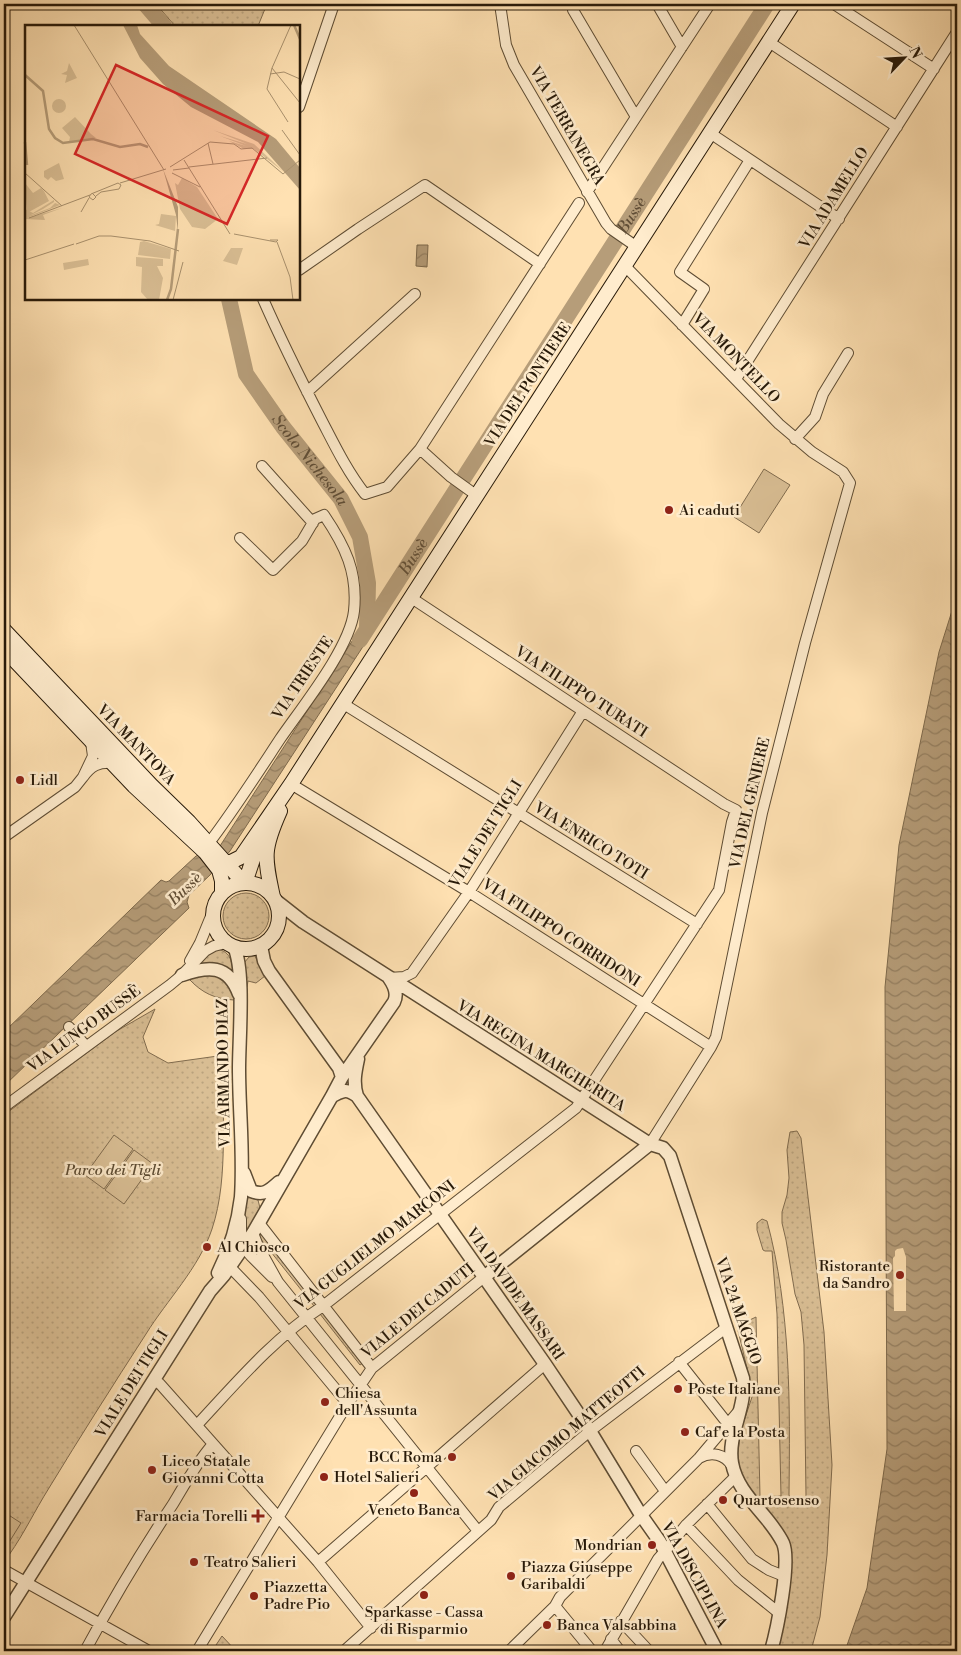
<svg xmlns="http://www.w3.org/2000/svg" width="961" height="1655" viewBox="0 0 961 1655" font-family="'Libre Bodoni',serif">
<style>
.green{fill:url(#green-dots);stroke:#816c4f}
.pitch{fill:#dabf95;stroke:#816c4f}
.water{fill:url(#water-waves);stroke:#7d694c}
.pier{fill:#ffe1b2}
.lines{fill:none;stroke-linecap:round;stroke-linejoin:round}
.river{stroke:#b69d79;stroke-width:16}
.minor-casing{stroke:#5e4c33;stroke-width:12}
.tertiary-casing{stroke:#5e4c33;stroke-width:15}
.secondary-casing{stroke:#281a09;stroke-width:16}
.minor{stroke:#ffeccd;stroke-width:10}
.tertiary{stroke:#ffeccd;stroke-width:12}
.secondary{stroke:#ffeccd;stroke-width:14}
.poi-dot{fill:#8f2418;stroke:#ffeccd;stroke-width:2}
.labels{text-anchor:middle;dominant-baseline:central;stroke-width:5;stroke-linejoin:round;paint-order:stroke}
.street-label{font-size:15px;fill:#281a09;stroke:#ffeccd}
.poi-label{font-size:15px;fill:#281a09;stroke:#ffeccd;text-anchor:start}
.park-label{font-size:15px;font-style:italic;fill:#5d4c33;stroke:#ffeccd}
.water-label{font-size:16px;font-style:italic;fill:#614e36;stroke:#ffeccd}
.inset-river{fill:none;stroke:#b69d79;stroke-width:2.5}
.inset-road{fill:none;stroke:#a9916e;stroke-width:1}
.view{fill:#d62828;fill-opacity:0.15;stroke:#d62828;stroke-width:2.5}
.inset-edge{fill:none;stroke:#281a09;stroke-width:2.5}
</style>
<defs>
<pattern id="green-dots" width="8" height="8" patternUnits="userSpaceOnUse" patternTransform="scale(1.25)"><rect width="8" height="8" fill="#dabf95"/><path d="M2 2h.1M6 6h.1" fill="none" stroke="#bba47f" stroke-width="1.8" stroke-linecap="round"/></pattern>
<pattern id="water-waves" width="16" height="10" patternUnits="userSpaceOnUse" patternTransform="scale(1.25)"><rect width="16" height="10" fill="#b69d79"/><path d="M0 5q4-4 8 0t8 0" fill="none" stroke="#947f61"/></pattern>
</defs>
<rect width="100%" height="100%" fill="#ffe1b2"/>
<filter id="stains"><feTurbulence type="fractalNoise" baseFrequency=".004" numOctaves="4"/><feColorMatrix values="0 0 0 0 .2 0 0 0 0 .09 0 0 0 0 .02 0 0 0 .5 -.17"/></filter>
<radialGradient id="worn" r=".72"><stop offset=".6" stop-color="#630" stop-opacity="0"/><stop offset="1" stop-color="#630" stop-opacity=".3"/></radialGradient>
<!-- green -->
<path class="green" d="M156,4H267L258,26H175Z
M223 916a23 23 0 1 1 46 0a23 23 0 1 1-46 0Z
M217,949C232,952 232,963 233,976L200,965L207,954Z
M255,956L265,976L256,983L248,981L247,987H246L244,963L249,957Z
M198,974L221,976L233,991L234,1000C215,999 202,993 189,979Z
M155,1009L143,1037L148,1052L168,1063L225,1055C220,1111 230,1175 212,1229C199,1268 167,1300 146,1334C113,1385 80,1437 49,1488C34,1512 25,1532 9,1555L4,1552V1115L115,1032Z
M797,1131L801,1138L824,1332L832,1465L827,1555L820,1617L811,1651H777L790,1581L791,1550L783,1531L746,1485L740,1472L738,1454L740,1433L753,1394L737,1326L756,1317L760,1497L781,1496L777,1314L772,1251H765L763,1250L757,1230V1223L762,1219L767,1221C791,1310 790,1404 789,1495L792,1503L799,1505L805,1501L806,1496L804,1345L801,1312L795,1294L786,1240L782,1223V1212L787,1195L789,1178L787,1150L790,1132Z
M244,1187L251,1198L258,1200L261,1212L243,1237L245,1210Z
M261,1233L317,1304L314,1306L259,1237Z
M323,1311L363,1363L360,1365L320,1314Z
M222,1636L236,1651H212Z"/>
<!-- pitch -->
<path class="pitch" d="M764,469L790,485L759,533L734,517Z
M114,1135L133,1149L104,1189L85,1175Z
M134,1150L153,1164L124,1204L105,1190Z
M4,1512L21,1523L8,1544L4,1541Z"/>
<!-- water -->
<path class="water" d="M417,245H428L427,267L416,266Z
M957,595V1651H845L867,1588L887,1449L885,987L899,845L939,652Z
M367,618L377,625L230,851L210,875L189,895L187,902L189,908L4,1086V1032L161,880L166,882L169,881L196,856L220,846Z"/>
<!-- pier -->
<path class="pier" d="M903,1248L906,1257V1311H894L893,1258L895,1256V1251L897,1249Z"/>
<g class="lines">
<!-- river -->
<g class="river">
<path d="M145,4L164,26"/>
<path id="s1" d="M229,299L246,374L283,427L341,499L360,537L368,583L367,628"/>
<path id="s2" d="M360,640L767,4"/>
</g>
<defs>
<path id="minor" d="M500,4L506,45L514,65L606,223L611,229L637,247
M657,4L682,47
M834,4L934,69
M573,10L636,117
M769,42L897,127
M299,107L334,4
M710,133L839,219
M587,192L710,4
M625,266L779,424L812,452L843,472L850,483L805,643L762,813L716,1037L711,1047L650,1144
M299,270L358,229L425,185L540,264
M263,299C281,340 301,380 322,421C335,446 347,471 365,494L387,487L420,449
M682,325L704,289L680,272L750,160
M736,379L957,32
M307,392L415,294
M795,439L815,417L823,394L848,353
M262,466L313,523
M476,495L451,477L420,449L579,203
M342,703L697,924
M91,742L93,756L83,777C91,766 98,762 112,763
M291,784L469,892L711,1047
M4,837L75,787L83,777
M209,843C234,810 257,774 280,739C302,707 350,648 354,611C358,572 345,546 324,515L315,519L302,541L273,570L240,538
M190,961L200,943L214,909
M389,978L404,977L412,973L469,892L583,711
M69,1027L86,1046
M4,1107L170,985L182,975L205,951L214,946L226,943
M241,1219V1244L251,1256L272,1277
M259,1223L372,1368
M253,1233L258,1246L278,1282L478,1531
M230,1267L259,1297L348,1404
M679,1362L728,1424
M154,1380L160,1384L318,1562L371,1628
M197,1425C236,1383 274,1338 323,1306L576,1108L719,890L732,822L736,810L724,804L410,597
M636,1451L665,1491
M699,1458C711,1451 725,1454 732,1466
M707,1504L752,1559L769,1570L784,1576
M686,1525L738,1580L779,1613
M318,1562L545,1364
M4,1570L149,1651
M555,1606L592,1651
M621,1621L649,1651
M611,1639L620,1651
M85,1651C112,1601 141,1552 173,1504C185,1484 197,1462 213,1444
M197,1651L345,1408L372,1368L484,1277
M344,1651L491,1520L499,1507L590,1431L727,1327
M509,1651L555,1606L560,1597L699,1458L738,1412
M605,1651L658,1559L665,1551L686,1525L736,1476"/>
<path id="tertiary" d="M275,900L303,922L650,1144L663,1148L670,1156L743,1378C747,1408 727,1434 732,1463C738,1496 769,1514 783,1543C791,1561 777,1630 771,1651
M261,946L264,961L269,971L339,1068L342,1077
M182,975C208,966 228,964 239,994
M332,1096C343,1091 346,1088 357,1096L545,1364L590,1431L641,1515L660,1542L717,1651
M357,1096C353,1083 355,1073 358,1059
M244,1173L251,1191C264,1196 269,1191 279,1182
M218,1273C230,1249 238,1223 241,1197C244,1154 239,1111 239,1068C239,1040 245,969 234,947
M484,1277L650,1144
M4,1617L210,1291L224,1275L253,1233L332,1096L342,1077L394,1002C398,994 394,985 389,978"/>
<path id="secondary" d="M4,630L152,786L189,822L244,883
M4,649L134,786L205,852L219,870L222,881V893
M224,862H231L241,857L291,784L793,4
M213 916a33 33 0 1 1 66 0a33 33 0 1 1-66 0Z
M245,883L261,835
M273,897C264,856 263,849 280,811"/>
</defs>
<!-- minor casing -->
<use href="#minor" class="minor-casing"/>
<!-- tertiary casing -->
<use href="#tertiary" class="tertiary-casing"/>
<!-- secondary casing -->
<use href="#secondary" class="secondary-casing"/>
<!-- minor -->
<use href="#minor" class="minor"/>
<!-- tertiary -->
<use href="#tertiary" class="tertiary"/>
<!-- secondary -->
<use href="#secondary" class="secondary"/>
</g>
<!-- markers -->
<g class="poi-dot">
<circle cx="669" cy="510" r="5"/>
<circle cx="20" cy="780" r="5"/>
<circle cx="207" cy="1247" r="5"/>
<circle cx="900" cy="1275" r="5"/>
<circle cx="678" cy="1389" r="5"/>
<circle cx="325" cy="1402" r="5"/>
<circle cx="685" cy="1432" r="5"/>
<circle cx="452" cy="1457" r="5"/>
<circle cx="152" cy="1470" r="5"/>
<circle cx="324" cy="1477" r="5"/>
<circle cx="414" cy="1493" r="5"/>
<circle cx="723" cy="1500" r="5"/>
<path d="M255.5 1508.5h5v5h5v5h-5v5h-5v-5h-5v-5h5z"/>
<circle cx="652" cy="1545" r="5"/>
<circle cx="194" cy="1562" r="5"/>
<circle cx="511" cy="1576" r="5"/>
<circle cx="424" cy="1595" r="5"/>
<circle cx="254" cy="1596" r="5"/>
<circle cx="547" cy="1625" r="5"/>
</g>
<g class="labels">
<!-- street labels -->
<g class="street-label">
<text transform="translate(567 126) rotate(60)">VIA TERRANEGRA</text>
<text transform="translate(834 198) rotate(-58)">VIA ADAMELLO</text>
<text transform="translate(736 358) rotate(46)">VIA MONTELLO</text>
<text transform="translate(528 385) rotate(-57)">VIA DEL PONTIERE</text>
<text transform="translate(303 678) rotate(-56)">VIA TRIESTE</text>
<text transform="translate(581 692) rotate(33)">VIA FILIPPO TURATI</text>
<text transform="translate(136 745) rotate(46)">VIA MANTOVA</text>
<text transform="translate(750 803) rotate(-77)">VIA DEL GENIERE</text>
<text transform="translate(486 834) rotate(-58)">VIALE DEI TIGLI</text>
<text transform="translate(591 841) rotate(32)">VIA ENRICO TOTI</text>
<text transform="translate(561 933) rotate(33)">VIA FILIPPO CORRIDONI</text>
<text transform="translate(84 1029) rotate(-36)">VIA LUNGO BUSSÈ</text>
<text transform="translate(541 1056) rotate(32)">VIA REGINA MARGHERITA</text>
<text transform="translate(224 1073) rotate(-91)">VIA ARMANDO DIAZ</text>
<text transform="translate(375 1245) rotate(-38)">VIA GUGLIELMO MARCONI</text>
<text transform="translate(515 1294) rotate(55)">VIA DAVIDE MASSARI</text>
<text transform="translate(418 1311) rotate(-39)">VIALE DEI CADUTI</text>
<text transform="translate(738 1311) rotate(71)">VIA 24 MAGGIO</text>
<text transform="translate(132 1384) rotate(-58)">VIALE DEI TIGLI</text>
<text transform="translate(567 1434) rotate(-40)">VIA GIACOMO MATTEOTTI</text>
<text transform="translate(694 1575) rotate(61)">VIA DISCIPLINA</text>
</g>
<!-- poi labels -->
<g class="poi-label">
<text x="679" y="510">Ai caduti</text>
<text x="30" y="780">Lidl</text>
<text x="217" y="1247">Al Chiosco</text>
<text x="890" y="1266" text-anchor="end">Ristorante<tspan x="890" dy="17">da Sandro</tspan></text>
<text x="688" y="1389">Poste Italiane</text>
<text x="335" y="1393">Chiesa<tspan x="335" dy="17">dell'Assunta</tspan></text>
<text x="695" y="1432">Caf'e la Posta</text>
<text x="442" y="1457" text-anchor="end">BCC Roma</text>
<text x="162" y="1461">Liceo Statale<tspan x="162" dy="17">Giovanni Cotta</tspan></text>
<text x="334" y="1477">Hotel Salieri</text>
<text x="733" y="1500">Quartosenso</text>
<text x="414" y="1510" text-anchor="middle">Veneto Banca</text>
<text x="248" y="1516" text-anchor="end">Farmacia Torelli</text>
<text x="642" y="1545" text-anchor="end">Mondrian</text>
<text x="204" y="1562">Teatro Salieri</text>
<text x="521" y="1567">Piazza Giuseppe<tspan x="521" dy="17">Garibaldi</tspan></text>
<text x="264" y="1587">Piazzetta<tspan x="264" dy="17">Padre Pio</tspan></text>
<text x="424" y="1612" text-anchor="middle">Sparkasse - Cassa<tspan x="424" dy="17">di Risparmio</tspan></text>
<text x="557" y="1625">Banca Valsabbina</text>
</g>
<!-- park labels -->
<g class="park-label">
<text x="113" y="1170">Parco dei Tigli</text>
</g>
<!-- water labels -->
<g class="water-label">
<text stroke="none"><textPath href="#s2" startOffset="504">Bussè</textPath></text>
<text stroke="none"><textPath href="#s1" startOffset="184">Scolo Nichesola</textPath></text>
<text stroke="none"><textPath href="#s2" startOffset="99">Bussè</textPath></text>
<text transform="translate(185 889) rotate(-44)">Bussè</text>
</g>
</g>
<!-- overview -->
<g transform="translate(25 25)">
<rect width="275" height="275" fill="#ffe1b2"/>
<path d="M44,38L52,53L40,58L42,50L36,49L42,46ZM50,92L66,109L71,113L44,117L45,112L37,103ZM188,105L229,119L259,147L229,124H219L204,116L221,121L195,111L222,119ZM34,138L39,154L31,156L26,152L23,155L19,152V146ZM157,153L172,162L193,194L180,204L167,202L155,184L150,158L153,160ZM29,175V177L18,184L4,191L25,183L30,178L35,180L2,193L37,183L18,190L20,195L0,194V184L8,188ZM136,189L151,191L150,206L130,200L134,199ZM206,223H218L212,240L198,236Z" fill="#dabf95"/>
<path d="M0,158L8,168L16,163L19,166L24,176L2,188Z" fill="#dabf95"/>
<path d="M27 81a7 7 0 1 1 14 0a7 7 0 1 1-14 0ZM119,216L146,224L145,234L113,230L115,217ZM111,232L138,234V241H132L138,253L134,275H123L116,267L117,242L111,241ZM63,234L64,240L39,245L38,238Z" fill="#dabf95"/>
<path d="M98,0H112L115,9L144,41L251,114L275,143V165L233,117L166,82L138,59L115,33ZM138,144L153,182V207L151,190Z" fill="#b69d79"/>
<path class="inset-river" d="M269,0L275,14M0,50L18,66L24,104L30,113L38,118L68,114L95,122L115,119L123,122M0,117L2,140M142,275L146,264L153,204"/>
<path class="inset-road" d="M49,0L139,145M247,43L266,0M245,49L259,47L275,54M263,97L242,64L247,43L275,78M257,105L275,130M183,118L188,139M159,135L205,209M145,142L185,117L209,119L216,124L227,123L258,149L275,135M164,142L242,133M148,145L164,143M0,148L37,181M147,148L175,162M95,158L141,144M67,168L71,172L68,175L64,172L66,169L93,158L96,160L94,164L76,167L71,171M56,187L64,173M4,193L65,170M209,209L251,217L253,215H245M252,217L265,252L268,275M51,219L74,211H86L125,216L154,226M0,235L49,219M148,275L158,237"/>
<path class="view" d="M91,40L243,111L202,199L50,129Z"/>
<rect width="275" height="275" class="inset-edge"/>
</g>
<!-- margin -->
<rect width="961" height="1655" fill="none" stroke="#ffe1b2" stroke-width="20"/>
<rect x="5" y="5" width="951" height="1645" fill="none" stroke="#281a09" stroke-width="2.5"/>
<rect x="10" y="10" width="941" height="1635" fill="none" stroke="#281a09"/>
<!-- north arrow -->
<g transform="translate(904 58) rotate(65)" stroke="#ffeccd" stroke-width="4" paint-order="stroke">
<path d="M0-4L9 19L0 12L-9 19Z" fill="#281a09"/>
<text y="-8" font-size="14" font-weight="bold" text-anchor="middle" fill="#281a09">N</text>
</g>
<rect width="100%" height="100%" filter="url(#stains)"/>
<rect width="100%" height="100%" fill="url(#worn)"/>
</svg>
